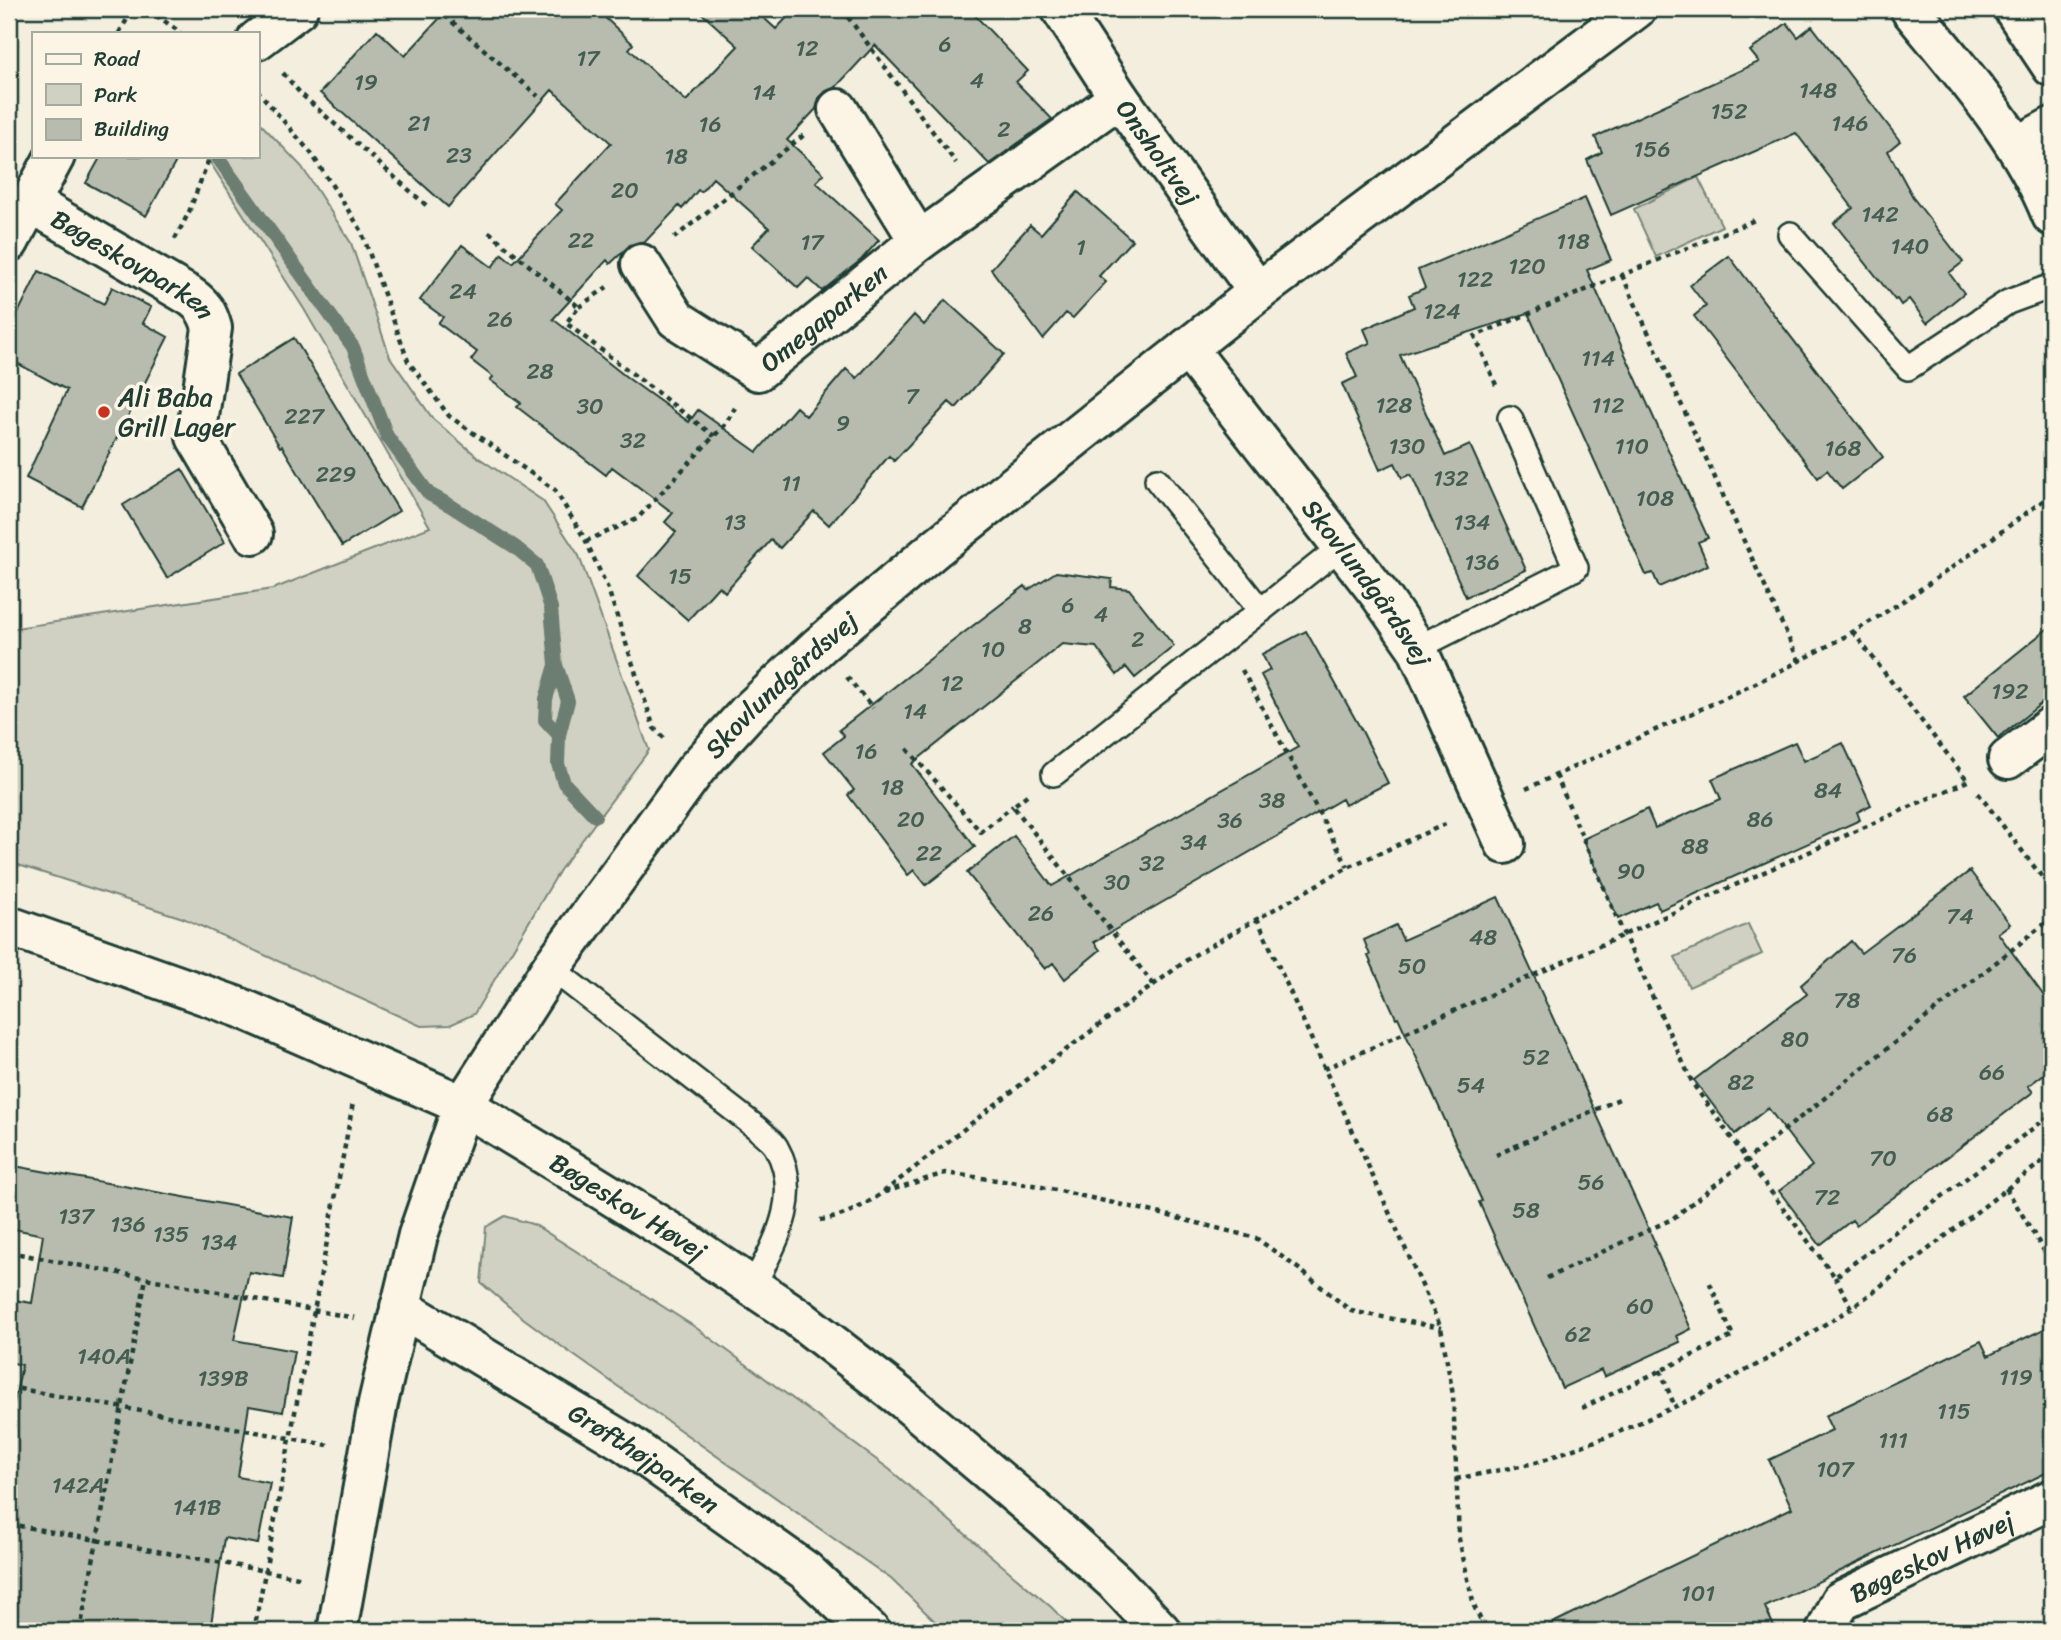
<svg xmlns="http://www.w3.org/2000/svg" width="2061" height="1640" viewBox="0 0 2061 1640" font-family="Sriracha,sans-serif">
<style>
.green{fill:#d0d1c2;stroke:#78877b;stroke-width:2}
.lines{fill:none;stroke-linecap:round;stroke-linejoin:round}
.stream{stroke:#6c7d72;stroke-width:14}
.building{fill:#b8bcae;stroke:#1f3d34;stroke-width:2}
.service-casing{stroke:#1f3d34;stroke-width:28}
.minor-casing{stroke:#1f3d34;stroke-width:44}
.tertiary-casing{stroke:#1f3d34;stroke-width:44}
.path{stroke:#1f3d34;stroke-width:4.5;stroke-dasharray:5 5;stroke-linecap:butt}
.service{stroke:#fcf5e5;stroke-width:23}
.minor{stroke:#fcf5e5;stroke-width:38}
.tertiary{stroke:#fcf5e5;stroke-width:38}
.poi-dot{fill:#c8321e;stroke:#fcf5e5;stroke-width:2.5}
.labels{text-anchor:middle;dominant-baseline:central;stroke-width:7;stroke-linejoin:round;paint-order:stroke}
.number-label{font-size:23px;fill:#455d52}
.street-label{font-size:26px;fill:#1f3d34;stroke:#fcf5e5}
.poi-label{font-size:26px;fill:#1f3d34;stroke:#fcf5e5;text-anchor:start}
</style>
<rect width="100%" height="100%" fill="#f3eede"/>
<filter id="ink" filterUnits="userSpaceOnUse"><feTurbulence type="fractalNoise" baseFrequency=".0143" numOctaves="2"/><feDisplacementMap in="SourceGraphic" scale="14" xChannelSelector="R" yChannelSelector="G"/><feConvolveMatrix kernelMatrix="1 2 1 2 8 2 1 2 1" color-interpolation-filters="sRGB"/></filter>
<g filter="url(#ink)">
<!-- green -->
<path class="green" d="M257,120L302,167L351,243L390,357L433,419L479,458L543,501L579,556L649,750L560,870L474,1014L450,1025L421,1026L183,918L9,862V629L273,589L430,527L304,309L206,156H257Z
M1698,177L1722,226L1656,257L1634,209Z
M1748,924L1762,954L1689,987L1675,957Z
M505,1216L535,1225L695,1327L889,1469L1051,1607L1075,1631H945L891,1579L565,1349L519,1315L481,1283L486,1227Z"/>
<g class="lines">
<!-- stream -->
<path class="stream" d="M218,158L353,347L387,436L429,494L451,506L515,547L537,565L551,608L556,665L568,701L559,735L558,764L564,783L595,816
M556,665L546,699L545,720L559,735"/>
</g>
<!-- building -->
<path class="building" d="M448,9H596L633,44L629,49L686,101L738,46L697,9H754L776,29L795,9H969L1028,71L1016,82L1052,119L989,164L875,45L836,87L826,91L819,98L816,109L787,140L824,174L816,182L879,240L861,260L822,291L808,278L798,288L752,246L769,228L713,178L701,192L698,190L682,209L679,206L644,243L639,242L630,245L610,264L607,260L553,319L629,379L689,422L698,410L757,452L796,407L806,416L846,369L857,378L914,315L924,325L945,300L1004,354L956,408L949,402L894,461L889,456L829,525L814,511L780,548L771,540L725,592L719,586L688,620L638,576L676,532L665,522L673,513L612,467L606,475L517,407L521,403L490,380L493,377L471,360L477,352L438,323L443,317L420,300L462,245L492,267L502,254L513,263L562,210L555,204L611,143L552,90L448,207L320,93L377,30L405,56Z
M1787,23L1798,37L1812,26L1900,141L1888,151L1914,199L1963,262L1949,273L1964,293L1927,323L1909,299L1901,305L1897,299L1895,300L1834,223L1853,208L1796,133L1611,215L1587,160L1602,152L1595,137L1759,62L1750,51Z
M101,156H179L146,216L86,183Z
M1078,192L1132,240L1099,276L1106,282L1073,318L1066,313L1043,339L991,269L1030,225L1041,234Z
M1585,198L1611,260L1587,270L1708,538L1698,542L1708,565L1659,587L1653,573L1646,575L1528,313L1400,355L1445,456L1470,445L1526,570L1466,597L1411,474L1402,478L1395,463L1380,470L1342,384L1357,377L1346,353L1370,343L1364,329L1414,307L1409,295L1425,288L1418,270Z
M1729,256L1883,457L1842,489L1827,470L1818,478L1694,316L1706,306L1690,285Z
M39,271L104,304L112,287L151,307L143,323L168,337L82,507L26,478L67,390L9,359V331Z
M294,338L399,511L342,546L282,446L280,447L236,374Z
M182,469L225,542L167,578L123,505Z
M1056,572L1112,579L1111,587L1129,589L1174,646L1135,678L1126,667L1117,675L1096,647L1062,644L912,764L975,847L926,885L914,870L908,875L848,795L854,790L824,752L844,736L839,730L953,641L1025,586L1028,590Z
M2052,625V695L1998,738L1964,696Z
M1306,631L1362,731L1388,783L1345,805L1342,799L1137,917L1094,942L1100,950L1065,979L1053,963L1045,969L967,873L1014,836L1052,886L1298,747L1261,675L1270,670L1262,654Z
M1795,742L1804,761L1843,743L1871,805L1857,812L1860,820L1660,910L1656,902L1618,919L1583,839L1647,809L1655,828L1721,799L1712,779Z
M1970,871L2010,924L1998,933L2052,1007V1068L2028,1086L2033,1092L1925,1174L1856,1225L1852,1220L1820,1245L1779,1191L1812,1166L1768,1108L1735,1134L1694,1080L1807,994L1801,985L1851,941L1861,953Z
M1498,897L1656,1245L1654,1246L1691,1329L1677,1336L1680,1342L1604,1377L1601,1370L1562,1388L1479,1202L1482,1201L1398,1017L1396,1018L1368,956L1370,955L1364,940L1396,925L1403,940Z
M9,1165L293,1217L283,1278L249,1272L234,1340L294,1351L283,1412L249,1406L238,1477L270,1483L258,1544L224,1538L210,1631H9V1426L22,1365L9,1362V1299L32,1303L43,1235L9,1228Z
M2052,1325V1470L1765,1607L1776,1631H1536L1792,1508L1769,1460L1832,1430L1825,1416L1981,1341L1988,1356Z"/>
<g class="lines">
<defs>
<path id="service" d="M1790,234L1908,368L2008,302L2052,286
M1157,480L1261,611
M1417,648L1576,568L1510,418
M1054,774L1342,546
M551,968L757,1128C763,1134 772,1140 776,1147C804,1196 775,1243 753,1286"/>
<g id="minor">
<path id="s1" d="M1061,9L1119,98L1258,292"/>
<path d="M1910,9C1963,74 2021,138 2052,216"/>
<path d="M2015,9L2014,10L2052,67"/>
<path d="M257,40L298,9"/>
<path d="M838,109L919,241"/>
<path d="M2017,146L2052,127"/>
<path id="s2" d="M31,203L190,296C203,305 208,313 212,328L196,437L253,534"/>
<path d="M9,242L55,156"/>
<path id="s3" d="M641,264L676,319L758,371L919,241L1119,98"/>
<path id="s4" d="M1187,348L1380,595L1417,648L1505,844"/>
<path d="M2008,759L2052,726"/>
<path id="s5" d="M400,1307L626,1443L806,1571L870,1631"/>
<path id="s6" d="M337,1631L378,1403L396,1326L418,1235L463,1105L551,968L696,769L747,713L820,645L937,547L1258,292L1636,9"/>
<path id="s7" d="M1826,1631L1840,1601L2052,1499"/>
</g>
<g id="tertiary">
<path id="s8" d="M9,926L241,1008L463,1105L573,1172L686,1242L796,1316L903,1399L1045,1519L1115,1582L1161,1631"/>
</g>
</defs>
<!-- service casing -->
<use href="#service" class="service-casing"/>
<!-- minor casing -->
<use href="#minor" class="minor-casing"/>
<!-- tertiary casing -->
<use href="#tertiary" class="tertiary-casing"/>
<!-- path -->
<path class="path" d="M148,9L181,33
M437,9L538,96
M842,9L956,163
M119,33L133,9
M283,73L301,94L427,206
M257,90L311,153L361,230L408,361L449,416L555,490L586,541L608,589L654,728L665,739
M489,232L579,307L566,323L714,436
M674,238L804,135
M175,239L189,212L210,156
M1622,275L1799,661
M579,307L607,287
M1496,385L1475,336L1757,219
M586,541L637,519L714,436L725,425L735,408
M1853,632L1968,781
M1242,670L1348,867
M847,677L873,708
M907,749L981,832L1013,806
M1556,775L1624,935L1693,1084L1747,1160L1835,1277L2052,1114
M1526,789C1635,738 1747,692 1851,633C1922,592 1987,542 2052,494
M1978,793L2052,890
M1027,795L1013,806L1153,984
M1257,918L1441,1328L1453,1395L1459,1539L1474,1606L1486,1631
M1324,1069L1972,779
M1496,1155L1619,1099
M2006,1188L2052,1264
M885,1192L945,1173L1033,1185L1154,1212L1256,1238L1299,1269L1351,1311L1441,1328
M820,1220C842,1218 863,1206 881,1194L1051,1061L1191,957L1348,867L1448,823
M9,1252L355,1318
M1835,1277L1852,1308
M1547,1278L1672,1219L2052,918
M1660,1370L1675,1407
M9,1387L328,1445
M1582,1408L1733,1336L1708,1279
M1456,1479L1535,1463L1612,1435L1692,1399L1764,1361L1852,1308L2052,1154
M9,1524L304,1578
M80,1631L146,1278
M254,1631L353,1103"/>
<!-- service -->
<use href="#service" class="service"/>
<!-- minor -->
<use href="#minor" class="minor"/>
<!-- tertiary -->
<use href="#tertiary" class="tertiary"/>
</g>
</g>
<!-- markers -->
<circle class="poi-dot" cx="104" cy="412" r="7"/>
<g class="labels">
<!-- number labels -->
<g class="number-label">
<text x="945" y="44">6</text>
<text x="807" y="48">12</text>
<text x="588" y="58">17</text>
<text x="977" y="80">4</text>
<text x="366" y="82">19</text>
<text x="1818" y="90">148</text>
<text x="764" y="92">14</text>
<text x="1729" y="111">152</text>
<text x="419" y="123">21</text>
<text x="1850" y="123">146</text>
<text x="710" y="124">16</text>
<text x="1004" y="129">2</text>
<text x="1652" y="149">156</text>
<text x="459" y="155">23</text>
<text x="676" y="156">18</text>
<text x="625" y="190">20</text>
<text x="1880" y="214">142</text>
<text x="581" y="240">22</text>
<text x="1573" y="241">118</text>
<text x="812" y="242">17</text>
<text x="1910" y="246">140</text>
<text x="1081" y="247">1</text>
<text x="1527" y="266">120</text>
<text x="1475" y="279">122</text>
<text x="463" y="291">24</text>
<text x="1442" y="311">124</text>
<text x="500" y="319">26</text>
<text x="1598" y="358">114</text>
<text x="540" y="371">28</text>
<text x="912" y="396">7</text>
<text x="1394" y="405">128</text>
<text x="1608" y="405">112</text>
<text x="590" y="406">30</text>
<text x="304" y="416">227</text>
<text x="843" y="423">9</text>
<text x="633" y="440">32</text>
<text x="1407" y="446">130</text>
<text x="1632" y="446">110</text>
<text x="1843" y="448">168</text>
<text x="336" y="474">229</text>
<text x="1451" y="478">132</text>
<text x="791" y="483">11</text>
<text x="1655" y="498">108</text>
<text x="735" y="522">13</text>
<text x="1472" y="522">134</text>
<text x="1482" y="562">136</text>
<text x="680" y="576">15</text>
<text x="1068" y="605">6</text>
<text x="1101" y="614">4</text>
<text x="1025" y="626">8</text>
<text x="1138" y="639">2</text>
<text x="993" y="649">10</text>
<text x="952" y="683">12</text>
<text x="2010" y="691">192</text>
<text x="915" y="711">14</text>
<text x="866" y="751">16</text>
<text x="892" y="787">18</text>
<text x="1828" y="790">84</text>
<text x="1272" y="800">38</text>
<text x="911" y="819">20</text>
<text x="1760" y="819">86</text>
<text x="1230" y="820">36</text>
<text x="1194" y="842">34</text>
<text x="1695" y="846">88</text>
<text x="929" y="853">22</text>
<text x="1152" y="863">32</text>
<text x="1631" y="871">90</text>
<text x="1117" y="882">30</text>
<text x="1041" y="913">26</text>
<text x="1960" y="916">74</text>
<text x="1483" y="937">48</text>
<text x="1904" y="955">76</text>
<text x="1412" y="966">50</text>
<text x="1847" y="1000">78</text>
<text x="1795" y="1039">80</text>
<text x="1536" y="1057">52</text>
<text x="1992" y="1072">66</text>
<text x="1741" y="1082">82</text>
<text x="1471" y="1085">54</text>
<text x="1940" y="1114">68</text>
<text x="1883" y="1158">70</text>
<text x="1591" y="1182">56</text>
<text x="1827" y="1197">72</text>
<text x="1526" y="1210">58</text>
<text x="76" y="1216">137</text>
<text x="128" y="1224">136</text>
<text x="171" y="1234">135</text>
<text x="219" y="1242">134</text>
<text x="1640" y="1306">60</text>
<text x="1578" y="1334">62</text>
<text x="104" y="1356">140A</text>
<text x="2016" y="1377">119</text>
<text x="223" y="1378">139B</text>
<text x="1954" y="1411">115</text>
<text x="1893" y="1440">111</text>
<text x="1835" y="1469">107</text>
<text x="78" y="1485">142A</text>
<text x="197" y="1507">141B</text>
<text x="1698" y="1593">101</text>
</g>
<!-- street labels -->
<g class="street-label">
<text stroke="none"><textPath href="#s1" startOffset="173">Onsholtvej</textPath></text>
<text stroke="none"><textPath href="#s2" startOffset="119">Bøgeskovparken</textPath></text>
<text stroke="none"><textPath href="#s3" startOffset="247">Omegaparken</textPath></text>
<text stroke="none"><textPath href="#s4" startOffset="296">Skovlundgårdsvej</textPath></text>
<text stroke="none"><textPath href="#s6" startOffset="1071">Skovlundgårdsvej</textPath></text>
<text stroke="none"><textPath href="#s8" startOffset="682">Bøgeskov Høvej</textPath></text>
<text stroke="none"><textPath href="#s5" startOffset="287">Grøfthøjparken</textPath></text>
<text stroke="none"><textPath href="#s7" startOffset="135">Bøgeskov Høvej</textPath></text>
</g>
<!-- poi labels -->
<g class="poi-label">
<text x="118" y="397">Ali Baba<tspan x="118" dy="30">Grill Lager</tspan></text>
</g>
</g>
<!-- margin -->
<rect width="2061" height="1640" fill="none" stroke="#fcf5e5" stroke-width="35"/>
<rect x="18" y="18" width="2026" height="1605" fill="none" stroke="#1f3d34" stroke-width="2.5" filter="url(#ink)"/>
<!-- legend -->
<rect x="32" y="32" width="228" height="126" fill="#fcf5e5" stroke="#a4ab9e" stroke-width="2"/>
<rect x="46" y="54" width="35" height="10" fill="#fcf5e5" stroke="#a4ab9e" stroke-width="2"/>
<text x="94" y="66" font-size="21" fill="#1f3d34">Road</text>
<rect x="46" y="84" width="35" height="21" fill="#d0d1c2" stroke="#a4ab9e" stroke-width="2"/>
<text x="94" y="102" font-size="21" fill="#1f3d34">Park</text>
<rect x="46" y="119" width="35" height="21" fill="#b8bcae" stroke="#a4ab9e" stroke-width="2"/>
<text x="94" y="136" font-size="21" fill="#1f3d34">Building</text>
</svg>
